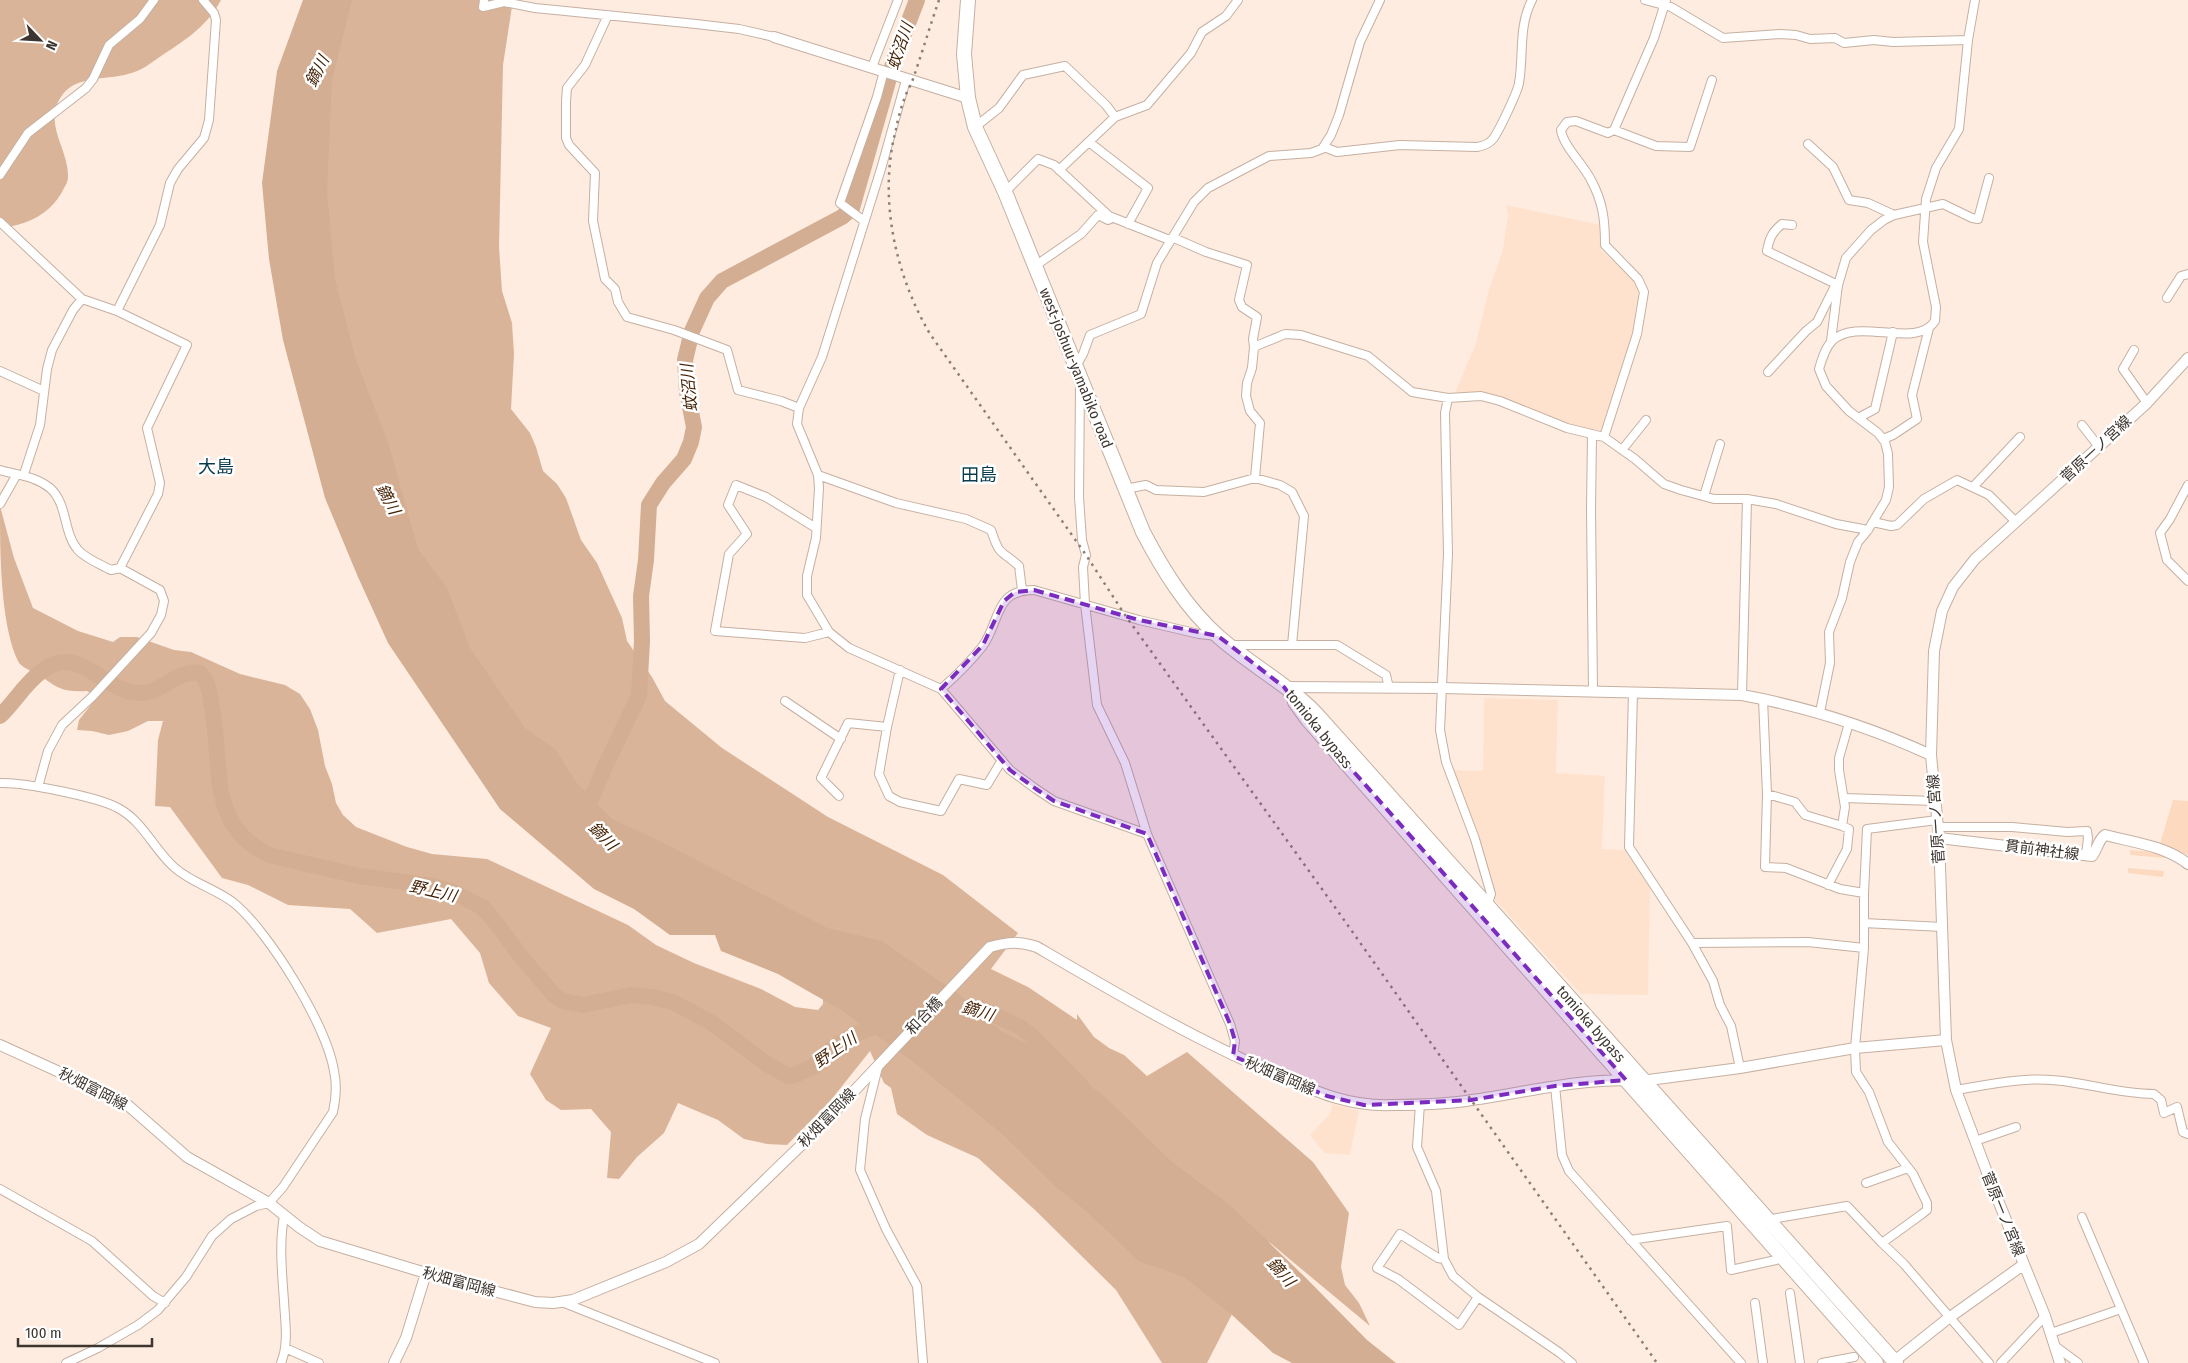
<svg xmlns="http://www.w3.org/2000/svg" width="2188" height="1363" viewBox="0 0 2188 1363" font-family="'Fira Sans Condensed','Noto Sans JP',sans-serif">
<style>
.built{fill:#ffe2cd}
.green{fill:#fcd9bf}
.forest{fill:#dab499}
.water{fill:#d3ae92}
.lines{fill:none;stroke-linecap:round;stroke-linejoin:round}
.river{stroke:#d3ae92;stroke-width:16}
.street-casing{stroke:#c5b0a1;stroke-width:10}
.secondary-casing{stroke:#c5b0a1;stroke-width:12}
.highway-casing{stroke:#c5b0a1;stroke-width:16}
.street{stroke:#fff;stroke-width:8}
.secondary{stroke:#fff;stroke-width:10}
.highway{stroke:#fff;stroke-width:14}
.rail{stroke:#8a7e75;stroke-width:2.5;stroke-dasharray:2.5 5;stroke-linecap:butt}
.marked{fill:#7b2cbf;fill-opacity:0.2;stroke:#7b2cbf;stroke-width:4;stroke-dasharray:10 6;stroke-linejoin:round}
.labels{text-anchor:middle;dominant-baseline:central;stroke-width:5;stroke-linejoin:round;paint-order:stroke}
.street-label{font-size:15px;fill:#3d352f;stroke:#fff}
.water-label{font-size:16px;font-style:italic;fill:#421f00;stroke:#fff}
.quarter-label{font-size:18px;fill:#093b4e;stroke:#fff}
</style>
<rect width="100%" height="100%" fill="#feece0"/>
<!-- built -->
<path class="built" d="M1506,205L1601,225V250L1635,282L1639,295L1634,334L1603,429L1596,432L1565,424L1501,397L1455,393L1476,343L1488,293L1503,249L1508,215Z
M1484,698L1558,700L1556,773L1605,776L1602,849L1628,850L1650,888L1648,995L1581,994L1495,900L1453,770L1483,771Z
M1332,1104L1359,1111L1350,1155L1324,1153L1310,1135L1330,1114Z"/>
<!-- green -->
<path class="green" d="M2173,800L2188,801V855L2160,844Z
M2130,850L2166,853L2165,858L2130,855Z
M2128,868L2164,871L2163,877L2128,873Z"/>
<!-- forest -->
<path class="forest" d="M0,0H221C208,25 187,39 164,54C152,62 142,71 128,74C108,80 78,75 63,94C41,122 69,149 68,177C68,181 66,185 64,188C52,214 27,225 0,228Z
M337,0H513L503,65L499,247L502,291L512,323L514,354L511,409L530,433L536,447L543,471L557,484L566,498L581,540L597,563L622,618L627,641L652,677L665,701L722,748L828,817L943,875L1018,933L991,969L1028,987L1077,1020V1014L1094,1037L1109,1048L1124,1055L1147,1076L1187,1052L1313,1162L1349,1213L1341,1267L1345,1285L1359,1303L1370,1326L1269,1242L1207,1363H1162L1116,1290L1035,1210L978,1158L927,1135L897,1114L891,1088L884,1083L870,1051L831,1100L787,1145L767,1144L744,1139L718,1120L678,1103L664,1133L637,1157L619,1179L607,1178L611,1132L591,1109L561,1110L546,1100L530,1074L551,1028L518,1016L489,983L480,953L451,919L377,933L350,909L288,905L248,885L222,878L170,807L155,806L158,740L163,721H148L128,731L109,735L92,731L77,730L79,720L97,697L87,691C65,692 60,690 42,677C35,672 24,669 19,663C0,627 0,550 0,506L14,558L33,608L78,631L113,642L120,637H137L174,650L191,652L240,674L285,685L300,694L310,709L318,730L325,766L332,784L336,803L343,815L356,827L407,847L432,854L487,859L628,925L656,945L694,963L761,989L795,1007L818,1010L823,1004V996L564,801L305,387Z"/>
<!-- water -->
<path class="water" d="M303,0H352L332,80L327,191L335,279L356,360L389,445L418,549L447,588L470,648L525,728L555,749L576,782L612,819L662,842L827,928L882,941L964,998L1001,1031L1032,1046L1103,1095L1171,1161L1230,1205L1306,1278L1367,1340L1396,1363H1292L1273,1353L1232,1315L1184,1277L1139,1261L1085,1210L1057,1188L1001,1133L912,1061L841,1010L778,974L721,951L715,935H670L634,909L594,889L500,809L388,643L358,577L325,498L283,340L269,259L262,183L277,71Z"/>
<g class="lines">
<!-- river -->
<path class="river" d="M0,716C15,702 25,683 42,671C79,642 103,692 139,693C162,694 176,669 200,673C210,684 209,693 212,708C223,764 206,825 269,855L359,876L433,886L453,892L482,907L493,919L522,958L555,996L563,1001L583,1005L631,995L652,997L673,1002L712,1023L767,1064L788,1076L795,1075L814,1066L832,1048L852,1036L873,1027L890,1025
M581,814L590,802L606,764L639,696L642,641L641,596L646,560L649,505L663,483L684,459L691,442L694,427L687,392L685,360L692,331L707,298L722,281L842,217L852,208L895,57L917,0
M953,1005L961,1008H980L1020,1027L1034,1038L1082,1087"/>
<defs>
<path id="street" d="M484,0L483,7L504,2L535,8L696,24L739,29L774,37
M1645,0L1671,7L1723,38L1780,34L1796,35L1810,39L1835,38L1844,43L1874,40L1893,42L1968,40
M608,15L585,65L567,88L566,101V138L569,145L595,173L593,221L605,279L615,289L618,302L627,317L674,330L727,350L738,390L781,401L799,408
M872,67L898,0
M906,80L881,169L822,357L799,408L797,424L818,475L819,488L816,538L807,576V595L829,632L849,648L941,689L1010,770L1036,789L1054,801L1147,834
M975,127L999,108L1023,75L1065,66L1106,105L1115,117
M1614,130L1654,38L1666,0
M1089,142L1148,188L1128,224
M1808,144L1833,167L1849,200L1868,203L1894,215L1943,204L1972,218L1978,219L1989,178
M1324,147L1337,152L1400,145L1477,147C1483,146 1489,144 1493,139C1499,131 1518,91 1519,83C1524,54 1518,27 1532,0
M1059,170L1115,117L1147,105L1191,53L1202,32L1226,16L1238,0
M0,175L28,133L86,88L93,79L109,45L140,19L154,0
M1005,192L1038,159L1054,165L1109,216L1167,239L1174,238L1206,252L1247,265L1239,300L1242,307L1257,317L1253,339L1254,347L1285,334L1301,335L1368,356L1412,392L1448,398L1481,396L1500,401L1567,428L1604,437L1635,459L1664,484L1681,490L1714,499H1747L1776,504L1836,524L1868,530
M864,221L840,203L877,97L884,71
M0,222L82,299L117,311L187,345L147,428L160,483L158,494L120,568
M1792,225L1782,224C1772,232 1769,239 1767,251L1838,285
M1035,266L1081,234L1098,215L1108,220L1110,219
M2167,298L2181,276L2188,274
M117,311L160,225L170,183L178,169L204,138L209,120L216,20L214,13L203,0
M1831,341L1838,285L1846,258L1871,230L1884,220L1894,215
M1254,347L1252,368L1247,383L1246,396L1250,411L1260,423L1255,478
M2134,350L2123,369L2147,403
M1076,366L1083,354L1090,335L1141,314L1157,263L1194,202L1208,188L1269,156L1311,153L1322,149L1331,135L1339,115L1360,42L1380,0
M0,371L44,391
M1768,372L1806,331L1817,322L1836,284
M1080,385L1079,497L1082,540L1086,555L1083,567L1085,604L1097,705L1125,763L1147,834L1230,1024L1235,1041L1233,1056
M1448,398L1445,413L1448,554L1440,730L1446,762L1475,839L1491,894L1487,907
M1858,418L1875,409L1893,332
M2082,425L2099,447
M1592,434L1591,509L1593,691
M1604,437L1637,334L1644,292L1638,279L1605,245C1605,220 1603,202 1591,180C1584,165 1563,146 1561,130L1567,122L1576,121L1608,133L1614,130L1656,146L1690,147L1712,80
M1883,439L1893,435L1917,419L1912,395L1929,328
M1622,450L1646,420
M0,470C17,475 35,476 50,488C68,504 63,533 78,550C86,559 100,564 111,570L120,568L160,590L164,601L161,615L151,633L93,696L62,725L48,751L38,787
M24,474L40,425L47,369L52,350L73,310L82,299
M818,475L896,503L966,519L991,530C1000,557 1000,549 1019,566L1022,590
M2188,485L2170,519L2160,533L2167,560L2188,581
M1973,487L2020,437
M1125,489L1146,485L1156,490L1204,492L1255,478L1280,485L1292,492L1304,516L1292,645
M1704,496L1720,444
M0,504L17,474
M1873,522L1891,526L1897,525L1924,499L1957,480L1989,495L2016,522
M816,528L766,497L736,485L728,505L747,534L729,554L715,631L805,638L829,632
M1231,645H1337L1386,675L1389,688
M900,670L887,727L879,774L889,796L900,802L941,811L959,779L987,785L1002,760
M941,689C956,676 970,662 982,647C1001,622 993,590 1034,590L1139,620L1199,634L1218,636
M1633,692L1629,847L1692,943L1713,981L1720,1005L1731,1026L1740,1068
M1742,695L1747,499
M1763,699L1767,794L1795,802L1805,815L1842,826
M785,701L841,739
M1820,712L1830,663L1829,632L1842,598L1850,562L1858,542L1868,530L1886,500L1889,487L1888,454L1885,442L1878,433L1849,411L1826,386L1819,369C1822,359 1825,348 1832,341C1857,316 1916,350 1935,321L1936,307L1923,242L1926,199L1936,168L1959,129L1968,40L1975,0
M0,783C23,782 98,797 118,808C144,822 154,850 175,868C192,883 216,889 234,903C269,932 327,1026 334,1071C337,1084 336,1098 333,1112L283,1187L269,1203L256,1206L231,1219L212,1236L186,1277L158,1310L138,1325L98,1348L66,1363
M1767,794L1765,867L1786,868L1840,889L1864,893V948L1855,1048L1856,1072L1869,1092L1888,1142L1913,1174L1927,1203V1210L1922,1214L1882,1243L1904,1264L1989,1363
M839,796L821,778L848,723L887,727
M1844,798L1935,801
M1938,827H2012L2067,832L2087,831L2088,838L2086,855
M1828,885L1847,849L1849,829L1842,826L1845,807L1839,770V758L1849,723
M1864,893L1867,829L1937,820
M1864,923L1942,927
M1692,943L1808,942L1864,948
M878,1067L865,1119L860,1170L886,1229L917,1286L923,1363
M1555,1086L1562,1155L1569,1171L1741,1363
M1956,1090C1991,1084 2027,1076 2063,1081C2094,1085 2123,1094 2154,1094L2161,1100L2164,1113L2177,1107L2183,1132L2188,1134
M1420,1104L1417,1147L1436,1191L1444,1259L1453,1276L1478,1297
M1975,1141L2016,1127
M1866,1183L1908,1168
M0,1189L92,1241L153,1296L165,1303
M2082,1217L2144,1363
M1766,1220L1847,1206L1882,1243
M1630,1240L1727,1226L1731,1270L1776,1260
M1444,1259L1438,1258L1400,1234L1377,1268L1398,1279L1459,1325L1478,1297L1560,1353L1572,1363
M1790,1293L1800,1363
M562,1302L715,1363
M1755,1303L1763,1363
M2051,1333L2121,1309
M2055,1346L2078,1363
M285,1348L319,1363
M281,1363C289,1343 285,1322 284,1301C282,1273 279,1244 284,1216
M1822,1363L1854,1357
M2001,1363L2045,1316"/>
<path id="secondary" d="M774,37L968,98
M1284,687L1442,688L1742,695C1807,707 1870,727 1931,755
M1939,838L2092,856C2097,850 2098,840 2105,835C2132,842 2166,846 2188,864
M0,1045L123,1101L187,1157L269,1203L299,1227L320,1241L426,1273L535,1302L553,1303L573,1300L666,1262L699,1244L822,1125L990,947C1008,942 1020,941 1037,947C1114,992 1190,1037 1271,1072C1312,1090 1347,1107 1393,1105C1419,1105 1447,1104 1472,1100C1528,1092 1584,1077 1641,1081L1740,1068L1855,1048L1946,1040
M394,1363L406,1338L426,1273
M1892,1363L1946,1320L2023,1265
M2060,1363L2045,1316L1991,1183L1956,1090L1946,1040L1939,838L1931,755L1934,651L1942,611L1953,587L1975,559L2147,403L2188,358"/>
<path id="highway" d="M968,0L964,54L968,98L975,127L1005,192L1143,532C1163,570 1186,608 1219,637C1249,664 1294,688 1320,718C1511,934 1703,1149 1896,1363
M1295,702L1308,720L1876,1363"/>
</defs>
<!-- street casing -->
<use href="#street" class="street-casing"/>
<!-- secondary casing -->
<use href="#secondary" class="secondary-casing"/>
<!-- highway casing -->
<use href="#highway" class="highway-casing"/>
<!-- street -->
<use href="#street" class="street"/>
<!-- secondary -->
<use href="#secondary" class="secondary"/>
<!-- highway -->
<use href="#highway" class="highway"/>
<!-- rail -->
<path class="rail" d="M939,0C930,26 922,53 913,79C911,85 907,91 905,97C901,107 898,119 896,129C878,198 895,274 930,334L1086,555L1125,615L1337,910L1657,1363"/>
</g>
<!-- marked area -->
<path class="marked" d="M1034,590L1139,620L1218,636L1284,687L1308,720L1626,1080L1555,1086L1471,1100L1364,1105L1327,1096L1233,1056L1235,1041L1230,1024L1147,834L1054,801L1036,789L1010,770L941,689L983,645L1004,601L1015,592Z"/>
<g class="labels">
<!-- street labels -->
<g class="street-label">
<text transform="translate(1076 368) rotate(68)">west-joshuu-yamabiko road</text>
<text transform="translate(2096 449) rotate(-43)">菅原一ノ宮線</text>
<text transform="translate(1319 729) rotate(51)">tomioka bypass</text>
<text transform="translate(1936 819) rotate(-94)">菅原一ノ宮線</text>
<text transform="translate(2042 850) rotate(7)">貫前神社線</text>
<text transform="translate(924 1016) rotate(-46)">和合橋</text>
<text transform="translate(1591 1024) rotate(49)">tomioka bypass</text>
<text transform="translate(1280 1076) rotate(23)">秋畑富岡線</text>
<text transform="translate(93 1089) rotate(27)">秋畑富岡線</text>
<text transform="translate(827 1118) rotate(-46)">秋畑富岡線</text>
<text transform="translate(2003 1214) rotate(68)">菅原一ノ宮線</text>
<text transform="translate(459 1282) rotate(15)">秋畑富岡線</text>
</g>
<!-- water labels -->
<g class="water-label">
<text transform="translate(900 46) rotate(-71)">蚊沼川</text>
<text transform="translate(317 71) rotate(-63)">鏑川</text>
<text transform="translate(689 388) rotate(-96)">蚊沼川</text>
<text transform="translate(388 499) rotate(62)">鏑川</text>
<text transform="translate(603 836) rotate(45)">鏑川</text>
<text transform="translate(433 891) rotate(13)">野上川</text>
<text transform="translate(978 1011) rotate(17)">鏑川</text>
<text transform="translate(835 1050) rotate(-35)">野上川</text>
<text transform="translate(1281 1272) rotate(48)">鏑川</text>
</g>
<!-- quarter labels -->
<g class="quarter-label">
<text x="216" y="467">大島</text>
<text x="979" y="475">田島</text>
</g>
</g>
<!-- north arrow -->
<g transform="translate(40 40) rotate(115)" stroke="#ffffff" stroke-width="4" paint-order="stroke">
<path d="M0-4L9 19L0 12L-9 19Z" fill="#3d352f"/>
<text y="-8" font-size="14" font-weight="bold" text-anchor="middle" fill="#3d352f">N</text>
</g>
<!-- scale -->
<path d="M18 1338v8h134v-8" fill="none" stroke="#3d352f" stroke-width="2.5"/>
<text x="25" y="1338" font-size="15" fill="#3d352f" stroke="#ffffff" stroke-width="4" paint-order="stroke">100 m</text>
</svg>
